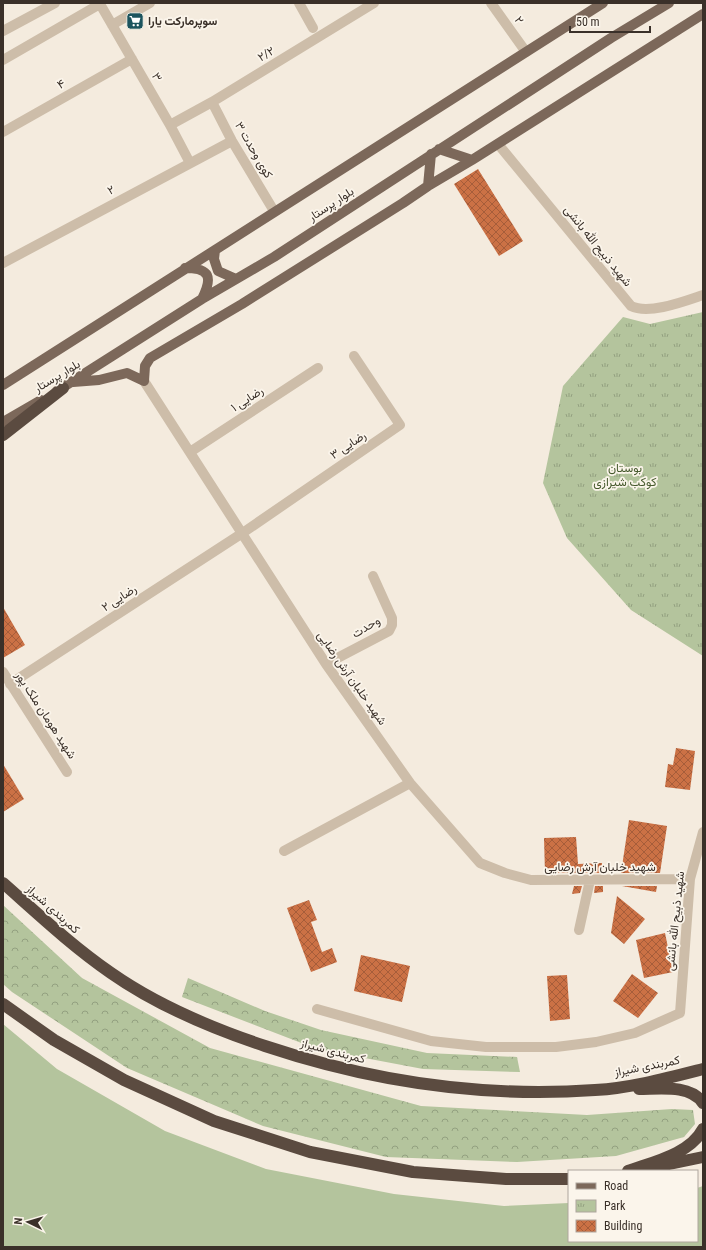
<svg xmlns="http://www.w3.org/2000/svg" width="706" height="1250" viewBox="0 0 706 1250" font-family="'Roboto Condensed',Vazirmatn,sans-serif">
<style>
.green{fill:#b4c49d}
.forest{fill:url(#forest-crowns)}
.park{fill:url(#park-tufts)}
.building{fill:url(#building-cross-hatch)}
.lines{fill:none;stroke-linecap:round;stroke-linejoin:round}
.minor{stroke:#cdbda9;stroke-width:10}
.major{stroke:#7c685a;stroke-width:10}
.highway{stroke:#5b4b40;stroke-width:12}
.labels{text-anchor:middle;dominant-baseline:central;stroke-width:3.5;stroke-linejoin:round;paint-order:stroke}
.street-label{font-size:12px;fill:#3a3029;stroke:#fbf5eb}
.poi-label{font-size:12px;font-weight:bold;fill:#3a3029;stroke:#fbf5eb;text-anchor:start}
.park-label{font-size:12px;fill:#45592c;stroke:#fbf5eb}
</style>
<defs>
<pattern id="forest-crowns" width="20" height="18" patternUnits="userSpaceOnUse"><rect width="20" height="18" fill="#b4c49d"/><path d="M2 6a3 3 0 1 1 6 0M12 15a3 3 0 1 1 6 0" fill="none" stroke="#93a080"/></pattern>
<pattern id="park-tufts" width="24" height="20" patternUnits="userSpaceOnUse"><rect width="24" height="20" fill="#b4c49d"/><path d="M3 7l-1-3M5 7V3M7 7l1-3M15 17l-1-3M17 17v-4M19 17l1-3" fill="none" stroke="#93a080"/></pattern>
<pattern id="building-cross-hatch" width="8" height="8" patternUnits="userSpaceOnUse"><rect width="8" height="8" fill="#cb7145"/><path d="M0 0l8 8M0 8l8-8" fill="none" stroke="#a65d3a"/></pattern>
</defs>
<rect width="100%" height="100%" fill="#f4ebde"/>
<!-- green -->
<path class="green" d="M3,1024L57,1069L165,1131L266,1169L394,1194L504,1206L569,1203V1241H697V1188L703,1186V1247H3Z"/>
<!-- forest -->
<path class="forest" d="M3,905L82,978L210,1048L421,1106L587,1115L672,1109L693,1110L695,1124L684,1137L616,1156L517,1162L386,1157L263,1126L127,1068L12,992L3,984Z
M188,978L265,1011L321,1030L427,1053L517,1057L520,1072L423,1069L317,1049L182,997Z"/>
<!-- park -->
<path class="park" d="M703,312V656L631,610L567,538L543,483L563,386L623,317L650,324Z"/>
<!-- building -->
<path class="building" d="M478,169L523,241L499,256L454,184Z
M3,607L25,645L3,658Z
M676,748L695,751L690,790L665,787L668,764L673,765Z
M3,764L24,799L3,812Z
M629,820L667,826L660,873H621Z
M576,837L578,864L602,863V873H545L544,838Z
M574,886H582L580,893L572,894Z
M595,886H603V892L594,893Z
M622,886H657L656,892Z
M617,896L645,919L624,944L611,933Z
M309,900L317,920L311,922L322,952L332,948L337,962L311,972L287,908Z
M665,933L673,972L644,978L636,940Z
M361,955L410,966L402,1002L354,991Z
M632,974L658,993L638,1018L613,1001Z
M567,975L570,1019L550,1021L547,976Z"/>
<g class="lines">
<!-- minor -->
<path class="minor" d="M299,3L313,28
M491,3L526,52
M100,4L170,125L190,163
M112,25L150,3
M3,31L55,3
M3,60L100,4
M212,102L232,141L274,211
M170,125L212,102L374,3
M3,132L132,59
M498,144L631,306C649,315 685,301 703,295
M3,263L232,141
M144,381L326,664L410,783L480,863L505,873L531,880L690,879
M190,452L318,368
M326,664L389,631L392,625V618L373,576
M3,672L67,772
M10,684L241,534L400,425L354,356
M284,851L410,783
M579,930L590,880
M317,1009L431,1041L486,1047H556L596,1042L635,1033L680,1013L690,879L703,832"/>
<!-- major -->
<path class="major" d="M439,149L472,160
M428,186L431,154
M215,250L214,259L218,271L236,279
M185,268C210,268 213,277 202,299
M144,381L145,366L150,358L242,304L403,203L428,186L472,160L703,14
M73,382L99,380L127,373L144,381
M3,385L603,3
M57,391L202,299L274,257L611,38L669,3
M3,422L41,400"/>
<!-- highway -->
<path class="highway" d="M3,435L63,388
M3,883C38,914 72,946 111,973C158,1006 211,1028 265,1046C373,1082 481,1098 595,1090C631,1088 668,1078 703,1069
M3,1004L54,1040L124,1080L214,1121L310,1152L413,1172L506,1179H569
M639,1089C659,1089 690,1084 703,1103
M655,1167L703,1157
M628,1171C653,1162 690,1154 703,1129"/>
</g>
<!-- icons -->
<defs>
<symbol id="supermarket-square" viewBox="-11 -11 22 22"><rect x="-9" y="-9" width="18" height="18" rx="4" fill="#1c545e" stroke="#fbf5eb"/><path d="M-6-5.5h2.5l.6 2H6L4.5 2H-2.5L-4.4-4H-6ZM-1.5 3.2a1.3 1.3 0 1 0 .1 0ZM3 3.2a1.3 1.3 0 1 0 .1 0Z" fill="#fff"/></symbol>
</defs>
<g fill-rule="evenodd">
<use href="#supermarket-square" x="125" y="11" width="20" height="20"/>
</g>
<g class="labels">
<!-- street labels -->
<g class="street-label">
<text transform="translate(519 20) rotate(55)">۲</text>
<text transform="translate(266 54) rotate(-31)">۲/۲</text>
<text transform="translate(157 77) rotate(60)">۳</text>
<text transform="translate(61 84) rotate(-30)">۴</text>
<text transform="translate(254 150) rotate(60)">کوی وحدت ۳</text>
<text transform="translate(111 190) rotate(-28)">۲</text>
<text transform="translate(331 204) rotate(-33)">بلوار پرستار</text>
<text transform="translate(598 246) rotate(51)">شهید ذبیح الله بانشی</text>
<text transform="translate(57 376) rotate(-31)">بلوار پرستار</text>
<text transform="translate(247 399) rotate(-33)">رضایی ۱</text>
<text transform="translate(348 445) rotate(-34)">رضایی ۳</text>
<text transform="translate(119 598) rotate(-33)">رضایی ۲</text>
<text transform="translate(366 627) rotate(-31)">وحدت</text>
<text transform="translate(352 678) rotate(55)">شهید خلبان آرش رضایی</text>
<text transform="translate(46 715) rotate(57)">شهید هومان ملک پور</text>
<text x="600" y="867">شهید خلبان آرش رضایی</text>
<text transform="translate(53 909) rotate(42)">کمربندی شیراز</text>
<text transform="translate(675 921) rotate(-84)">شهید ذبیح الله بانشی</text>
<text transform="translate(333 1051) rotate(15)">کمربندی شیراز</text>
<text transform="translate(647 1066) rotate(-11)">کمربندی شیراز</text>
</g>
<!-- poi labels -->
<g class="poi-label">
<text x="148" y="21">سوپرمارکت یارا</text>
</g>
<!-- park labels -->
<g class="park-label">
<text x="625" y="468">بوستان<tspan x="625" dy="14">کوکب شیرازی</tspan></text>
</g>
</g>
<!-- border -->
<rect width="706" height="1250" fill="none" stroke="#3a3029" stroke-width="8"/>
<!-- legend -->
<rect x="568" y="1170" width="130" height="72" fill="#fbf5eb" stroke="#aea69d"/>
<rect x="576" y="1183" width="20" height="6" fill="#7c685a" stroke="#aea69d"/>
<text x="604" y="1190" font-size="12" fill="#3a3029">Road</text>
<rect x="576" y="1200" width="20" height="12" fill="url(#park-tufts)" stroke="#aea69d"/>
<text x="604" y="1210" font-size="12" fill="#3a3029">Park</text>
<rect x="576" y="1220" width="20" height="12" fill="url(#building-cross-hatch)" stroke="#aea69d"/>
<text x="604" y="1230" font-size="12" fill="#3a3029">Building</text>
<!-- north arrow -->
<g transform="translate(28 1222) rotate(275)" stroke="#fbf5eb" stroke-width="3" paint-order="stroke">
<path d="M0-3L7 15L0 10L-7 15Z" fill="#3a3029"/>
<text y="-6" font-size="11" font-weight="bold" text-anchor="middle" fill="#3a3029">N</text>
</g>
<!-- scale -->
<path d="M570 26v6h80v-6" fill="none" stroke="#3a3029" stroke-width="2"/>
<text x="576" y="26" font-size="12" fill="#3a3029" stroke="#fbf5eb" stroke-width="3" paint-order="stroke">50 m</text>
</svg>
